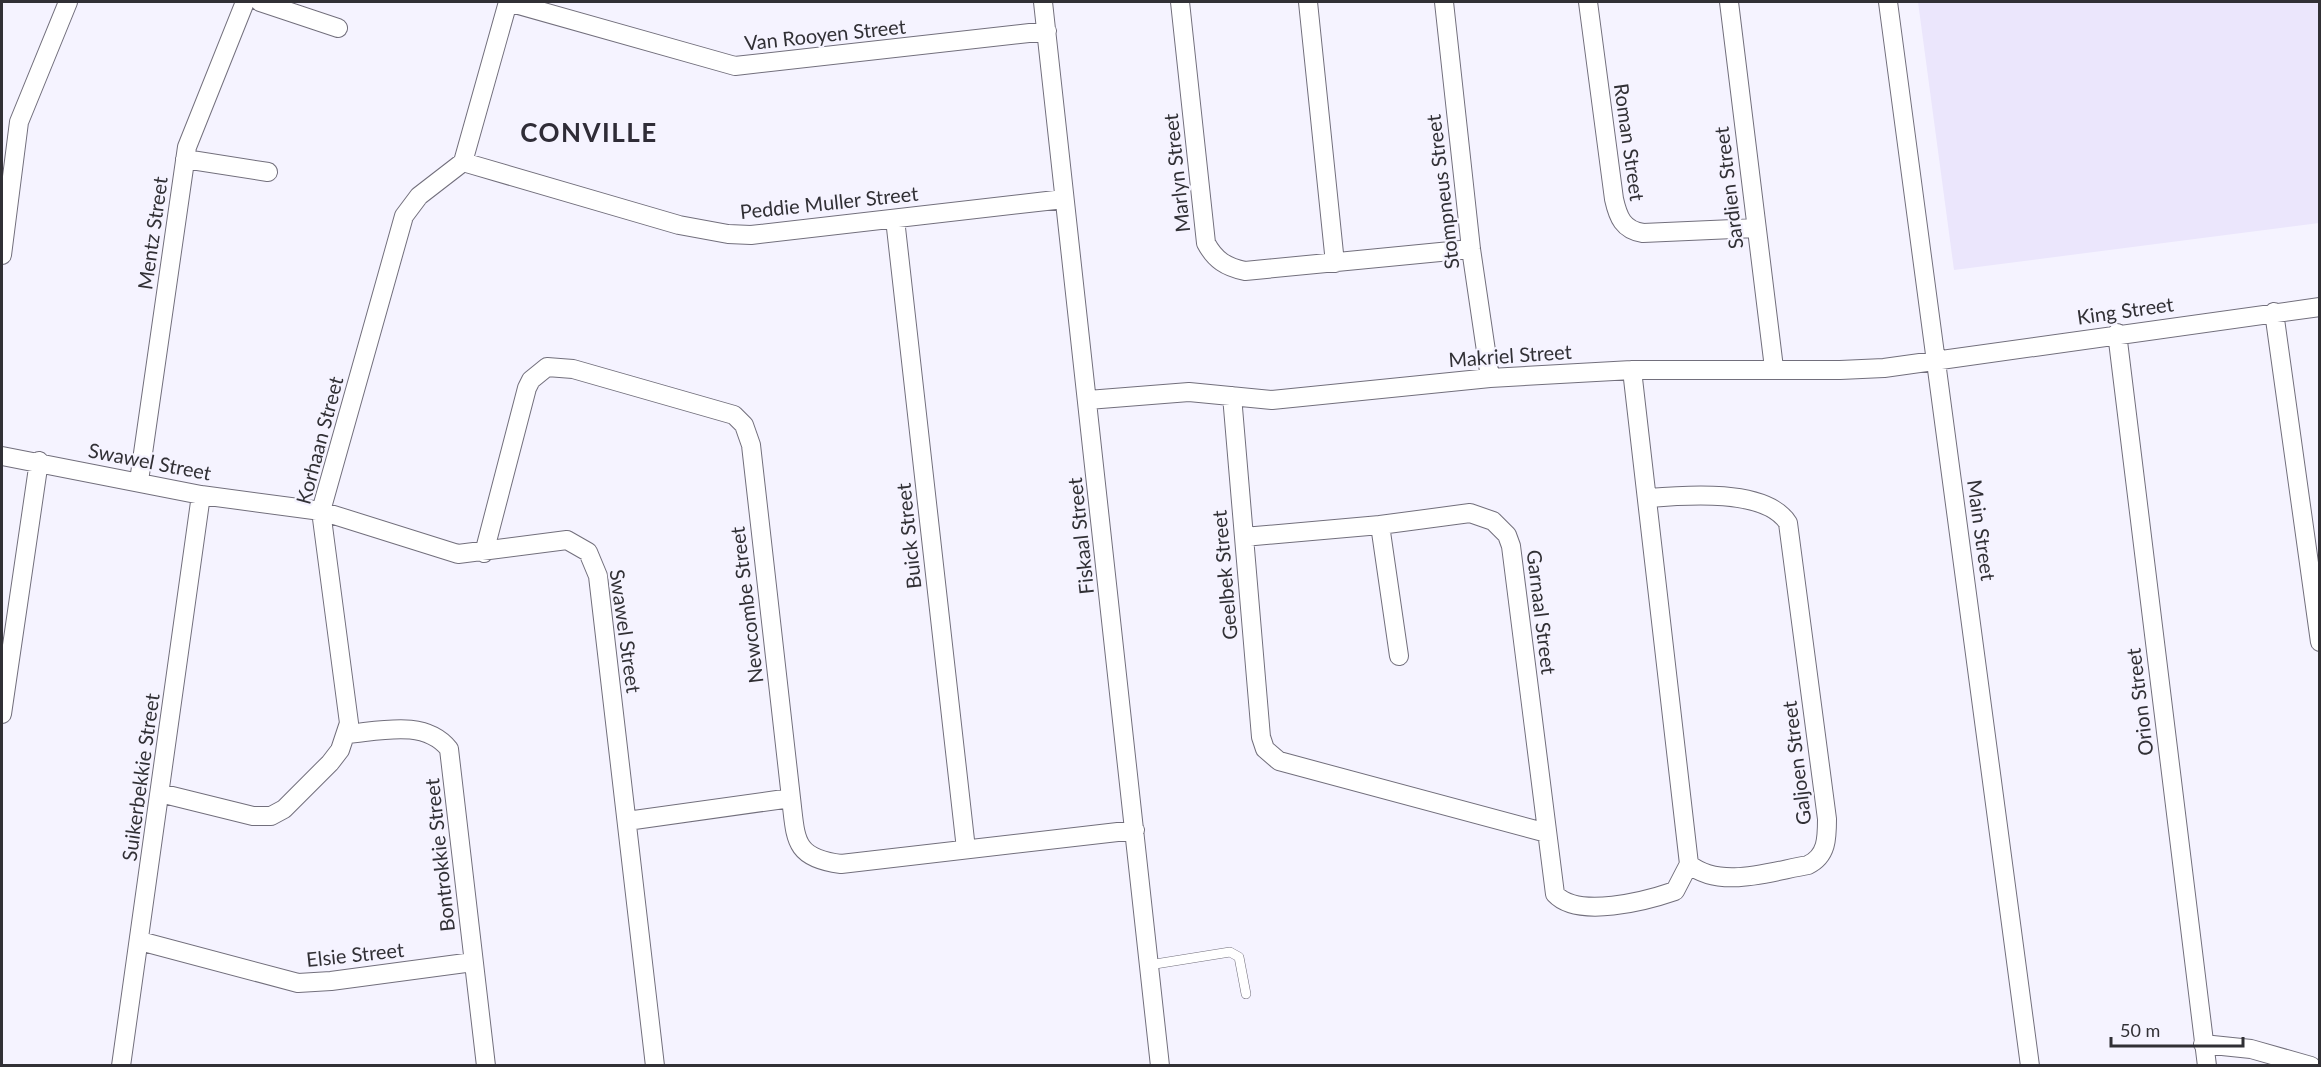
<svg xmlns="http://www.w3.org/2000/svg" width="2321" height="1067" viewBox="0 0 2321 1067" font-family="Lato,sans-serif">
<style>
.built{fill:#ebe6fc}
.lines{fill:none;stroke-linecap:round;stroke-linejoin:round}
.lane-casing{stroke:#726f7c;stroke-width:10}
.street-casing{stroke:#726f7c;stroke-width:20}
.lane{stroke:#fff;stroke-width:9}
.street{stroke:#fff;stroke-width:18}
.labels{text-anchor:middle;dominant-baseline:central;stroke-width:4.5;stroke-linejoin:round;paint-order:stroke}
.street-label{font-size:20px;fill:#313035;stroke:#f5f3ff}
.district-label{font-size:26px;font-weight:bold;letter-spacing:1.5px;fill:#2f2c37;stroke:#f5f3ff}
</style>
<rect width="100%" height="100%" fill="#f5f3ff"/>
<!-- built -->
<path class="built" d="M1918,2H2319V223L1954,270Z"/>
<g class="lines">
<defs>
<path id="lane" d="M1149,965L1230,952L1239,957L1246,994"/>
<path id="street" d="M260,2L338,28
M508,2L735,66L1047,31
M1043,2L1160,1066
M1180,2L1206,243C1215,260 1226,267 1245,271L1471,249
M1308,2L1335,263
M1444,2L1471,249L1490,378
M1588,2L1614,199C1618,217 1623,230 1643,233L1756,228
M1729,2L1774,368
M1888,2L2030,1066
M185,159L268,172
M463,162L679,225L728,234L751,235L1064,199
M895,219L966,849
M2,255L19,122L68,2
M2274,312L2320,642
M2117,333L2207,1066
M1632,370L1689,864C1720,890 1772,871 1808,865C1827,856 1827,838 1827,819L1788,523C1766,488 1684,495 1648,498
M1232,396L1261,737L1265,749L1279,761L1547,833
M1088,400L1189,392L1272,400L1490,378L1632,370H1840L1884,368L2320,307
M2,456L201,495L321,511L458,554L567,540L588,552L598,576L655,1066
M139,481L187,147L245,2
M1380,525L1399,656
M1244,537L1380,525L1470,513L1493,521L1507,535L1511,546L1555,894C1578,919 1646,901 1675,891L1689,864
M484,553L527,388L531,380L547,367L573,369L734,415L744,425L751,445L791,798C796,839 793,858 841,864L1135,830
M2,714L39,461
M347,734C381,731 425,719 449,749L486,1066
M160,793L253,816H271L284,809L330,763L340,750L349,723L321,511L404,216L419,196L463,162L508,2
M627,821L791,798
M140,941L298,983L331,981L473,962
M2203,1044L2251,1049L2311,1066
M121,1066L201,495"/>
</defs>
<!-- lane casing -->
<use href="#lane" class="lane-casing"/>
<!-- street casing -->
<use href="#street" class="street-casing"/>
<!-- lane -->
<use href="#lane" class="lane"/>
<!-- street -->
<use href="#street" class="street"/>
</g>
<g class="labels">
<!-- street labels -->
<g class="street-label">
<text transform="translate(825 34) rotate(-6)">Van Rooyen Street</text>
<text transform="translate(1630 142) rotate(82)">Roman Street</text>
<text transform="translate(1176 173) rotate(-96)">Marlyn Street</text>
<text transform="translate(1728 188) rotate(-97)">Sardien Street</text>
<text transform="translate(1442 192) rotate(-97)">Stompneus Street</text>
<text transform="translate(829 202) rotate(-6)">Peddie Muller Street</text>
<text transform="translate(152 233) rotate(-82)">Mentz Street</text>
<text transform="translate(2125 310) rotate(-8)">King Street</text>
<text transform="translate(1510 355) rotate(-4)">Makriel Street</text>
<text transform="translate(319 440) rotate(-75)">Korhaan Street</text>
<text transform="translate(150 461) rotate(11)">Swawel Street</text>
<text transform="translate(1982 530) rotate(82)">Main Street</text>
<text transform="translate(908 536) rotate(-96)">Buick Street</text>
<text transform="translate(1080 536) rotate(-96)">Fiskaal Street</text>
<text transform="translate(1224 575) rotate(-95)">Geelbek Street</text>
<text transform="translate(746 605) rotate(-97)">Newcombe Street</text>
<text transform="translate(1542 612) rotate(83)">Garnaal Street</text>
<text transform="translate(626 631) rotate(82)">Swawel Street</text>
<text transform="translate(2139 702) rotate(-97)">Orion Street</text>
<text transform="translate(1796 763) rotate(-97)">Galjoen Street</text>
<text transform="translate(140 777) rotate(-82)">Suikerbekkie Street</text>
<text transform="translate(439 855) rotate(-96)">Bontrokkie Street</text>
<text transform="translate(355 954) rotate(-6)">Elsie Street</text>
</g>
<!-- district labels -->
<g class="district-label">
<text x="589" y="132">CONVILLE</text>
</g>
</g>
<!-- border -->
<rect width="2321" height="1067" fill="none" stroke="#313035" stroke-width="6"/>
<!-- scale -->
<path d="M2111 1037v9h132v-9" fill="none" stroke="#313035" stroke-width="3"/>
<text x="2120" y="1037" font-size="18" fill="#313035" stroke="#f5f3ff" stroke-width="4.5" paint-order="stroke">50 m</text>
</svg>
